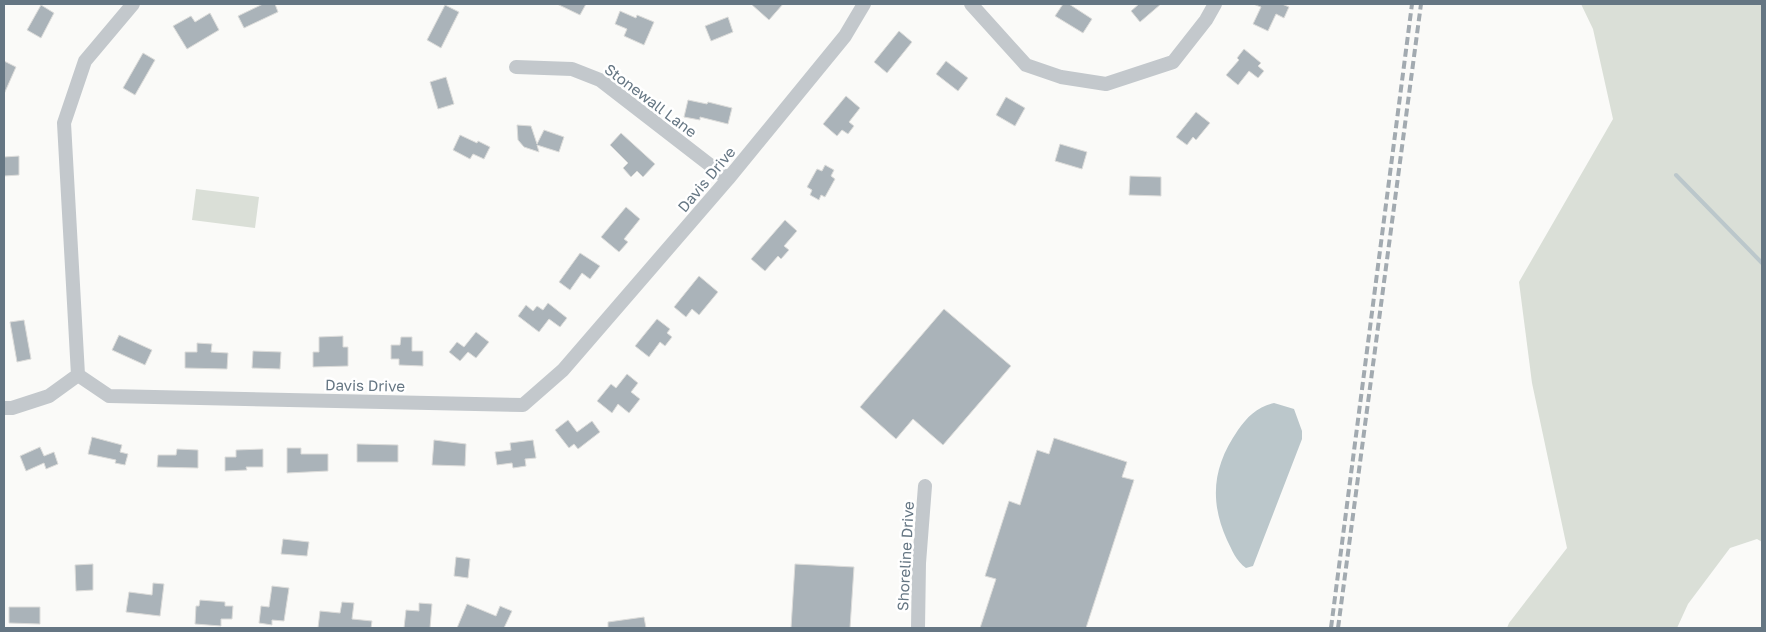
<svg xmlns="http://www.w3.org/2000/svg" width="1766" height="632" viewBox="0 0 1766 632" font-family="'Golos Text',sans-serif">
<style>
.green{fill:#dadfd7}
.water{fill:#bbc7cb}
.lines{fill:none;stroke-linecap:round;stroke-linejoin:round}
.stream{stroke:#bbc7cb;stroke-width:4}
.building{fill:#aab3b9;stroke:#dcdcda}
.street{stroke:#c3c8cc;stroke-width:14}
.rail{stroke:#a2aab0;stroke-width:4;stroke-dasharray:8 4;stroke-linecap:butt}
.labels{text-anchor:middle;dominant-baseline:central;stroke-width:5;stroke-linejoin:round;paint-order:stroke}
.street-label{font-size:15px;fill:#657683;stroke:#fff}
</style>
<rect width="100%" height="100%" fill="#fafaf8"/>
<!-- green -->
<path class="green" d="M1581,4H1762V542L1757,539L1730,548L1688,604L1677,628H1507L1509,623L1567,548L1532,383L1519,282L1613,119L1593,29Z
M196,189L259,197L255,228L192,220Z"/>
<!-- water -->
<path class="water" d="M1274,403L1294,409L1302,431V439L1253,566L1246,568C1236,561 1232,550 1227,540C1209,500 1213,466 1238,430C1247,417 1258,406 1274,403Z"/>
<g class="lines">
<!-- stream -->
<path class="stream" d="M1676,175L1762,263"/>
</g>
<!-- building -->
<path class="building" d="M263,4H275L278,12L244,28L238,16Z
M557,4H586L580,15Z
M751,4H783L769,20Z
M1063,4H1069L1092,19L1083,33L1055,16Z
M1139,4H1161L1140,22L1131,11Z
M1253,4H1282L1289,7L1284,18L1276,14L1268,31L1253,24L1261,7Z
M41,5L54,13L41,38L27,30Z
M445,5L459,12L441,48L427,40Z
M620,11L636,18L637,15L654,22L644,45L624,36L627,29L615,24Z
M210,13L219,30L187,49L173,26L191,16L195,22Z
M728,17L733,32L711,41L705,26Z
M899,31L912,42L887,73L874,62Z
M1244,49L1261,63L1258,66L1264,71L1258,78L1249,71L1238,85L1226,75L1239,60L1237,58Z
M143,53L155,60L135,95L123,88Z
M4,61L16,67L4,94Z
M946,61L968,78L958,91L936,74Z
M446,77L454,104L438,109L430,82Z
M846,96L860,108L849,122L854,126L848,134L842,130L837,136L823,124Z
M1006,97L1025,108L1015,126L996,115Z
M688,100L707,104L708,102L732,108L728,124L700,117V120L684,117Z
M1196,112L1210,123L1196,140L1193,137L1187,145L1176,137Z
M517,125L531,126L537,144L544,130L564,137L559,152L537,145L539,152L524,147L518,140Z
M621,133L655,164L643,177L637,171L631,177L623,168L628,163L610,145Z
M460,135L477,143L478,141L490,147L484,159L473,154L470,159L453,150Z
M1060,144L1087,152L1082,169L1055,161Z
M19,156V175L4,176V157Z
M825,165L834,170L831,176L835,179L825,197L821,195L819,200L810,195L812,190L807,187L817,169L822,171Z
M1130,176L1161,177V196L1129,195Z
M626,207L640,219L624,239L628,242L619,252L601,237Z
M785,220L797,231L784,246L789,250L781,259L778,256L765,271L751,259Z
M580,253L600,266L590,279L582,273L570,290L559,282Z
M699,276L718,292L699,315L692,309L686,317L674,307Z
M548,303L567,318L560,327L549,319L539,332L518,316L526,305L533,311L537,306L543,310Z
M944,309L1011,366L943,445L913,419L896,439L860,407Z
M657,319L670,329L667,333L672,337L665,346L660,342L649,357L635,346Z
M24,320L31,359L17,362L10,322Z
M476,332L489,342L476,358L468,352L460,361L449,352L457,342L464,347Z
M119,335L152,350L145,365L112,350Z
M343,336V347H348V366L313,367V352H319V337Z
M401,337H412V351H423V366L399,365V359H391V345H400Z
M197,343L212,344L211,352L228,353L227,369L185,368V352H197Z
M253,351L281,352L280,369L252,368Z
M627,374L638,383L631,392L640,399L629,413L618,404L612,413L597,401L611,384L616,388Z
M568,420L577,432L592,421L600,432L578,449L574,444L569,448L555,430Z
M92,437L122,445L120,452L128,454L125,465L115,463L116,460L88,454Z
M1054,438L1127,462L1122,477L1134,480L1086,628H980L996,579L985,576L1009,501L1020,505L1037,450L1049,454Z
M434,440L466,444L465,466L432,465Z
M533,440L536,458L525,459L526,466L513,468L512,463L497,465L495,452L511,450L510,443Z
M357,444L398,445V462H357Z
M40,447L44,456L54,452L58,464L46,469L44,463L26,471L20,456Z
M287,448H301V454H328V471L287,473Z
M177,449L198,450V468L157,467L158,455H176Z
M263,449V467H246L247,470L225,471V457H236V450Z
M283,539L309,542L307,556L281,554Z
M456,557L470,559L468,578L454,576Z
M93,564V590L76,591L75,565Z
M795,564L854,567L850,628H791Z
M153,583L164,584L160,616L126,612L129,592L152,595Z
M272,586L289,588L284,621L272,620V625L259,623L261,606L269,607Z
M200,600L225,602V606H233L232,619H221V626L195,624L196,606H199Z
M342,602L354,603L352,619L372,621L371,628H318L320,611L340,613Z
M419,603L432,604L430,628H404L406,610L419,611Z
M467,604L496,616L500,606L512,611L504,628H457Z
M9,607H40V624L9,623Z
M644,617L646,628H608V622Z"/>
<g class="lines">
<!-- street -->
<path class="street" d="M133,4L85,61L64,123L78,375L109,396L523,405L563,370L728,179L845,36L864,4
M971,4L1026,65L1061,77L1106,84L1173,62L1206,20L1215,4
M516,67L572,69L600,80L728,179
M4,408H12L49,396L78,375
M918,628L919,563L925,486"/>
<!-- rail -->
<path class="rail" d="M1331,628L1412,4
M1338,628L1421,4"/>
</g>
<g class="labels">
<!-- street labels -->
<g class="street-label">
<text transform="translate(651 100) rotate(37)">Stonewall Lane</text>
<text transform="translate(706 179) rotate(-50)">Davis Drive</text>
<text transform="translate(365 385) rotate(1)">Davis Drive</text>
<text transform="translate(905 556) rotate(-87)">Shoreline Drive</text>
</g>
</g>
<!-- border -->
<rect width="1766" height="632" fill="none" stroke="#657683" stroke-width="10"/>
</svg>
